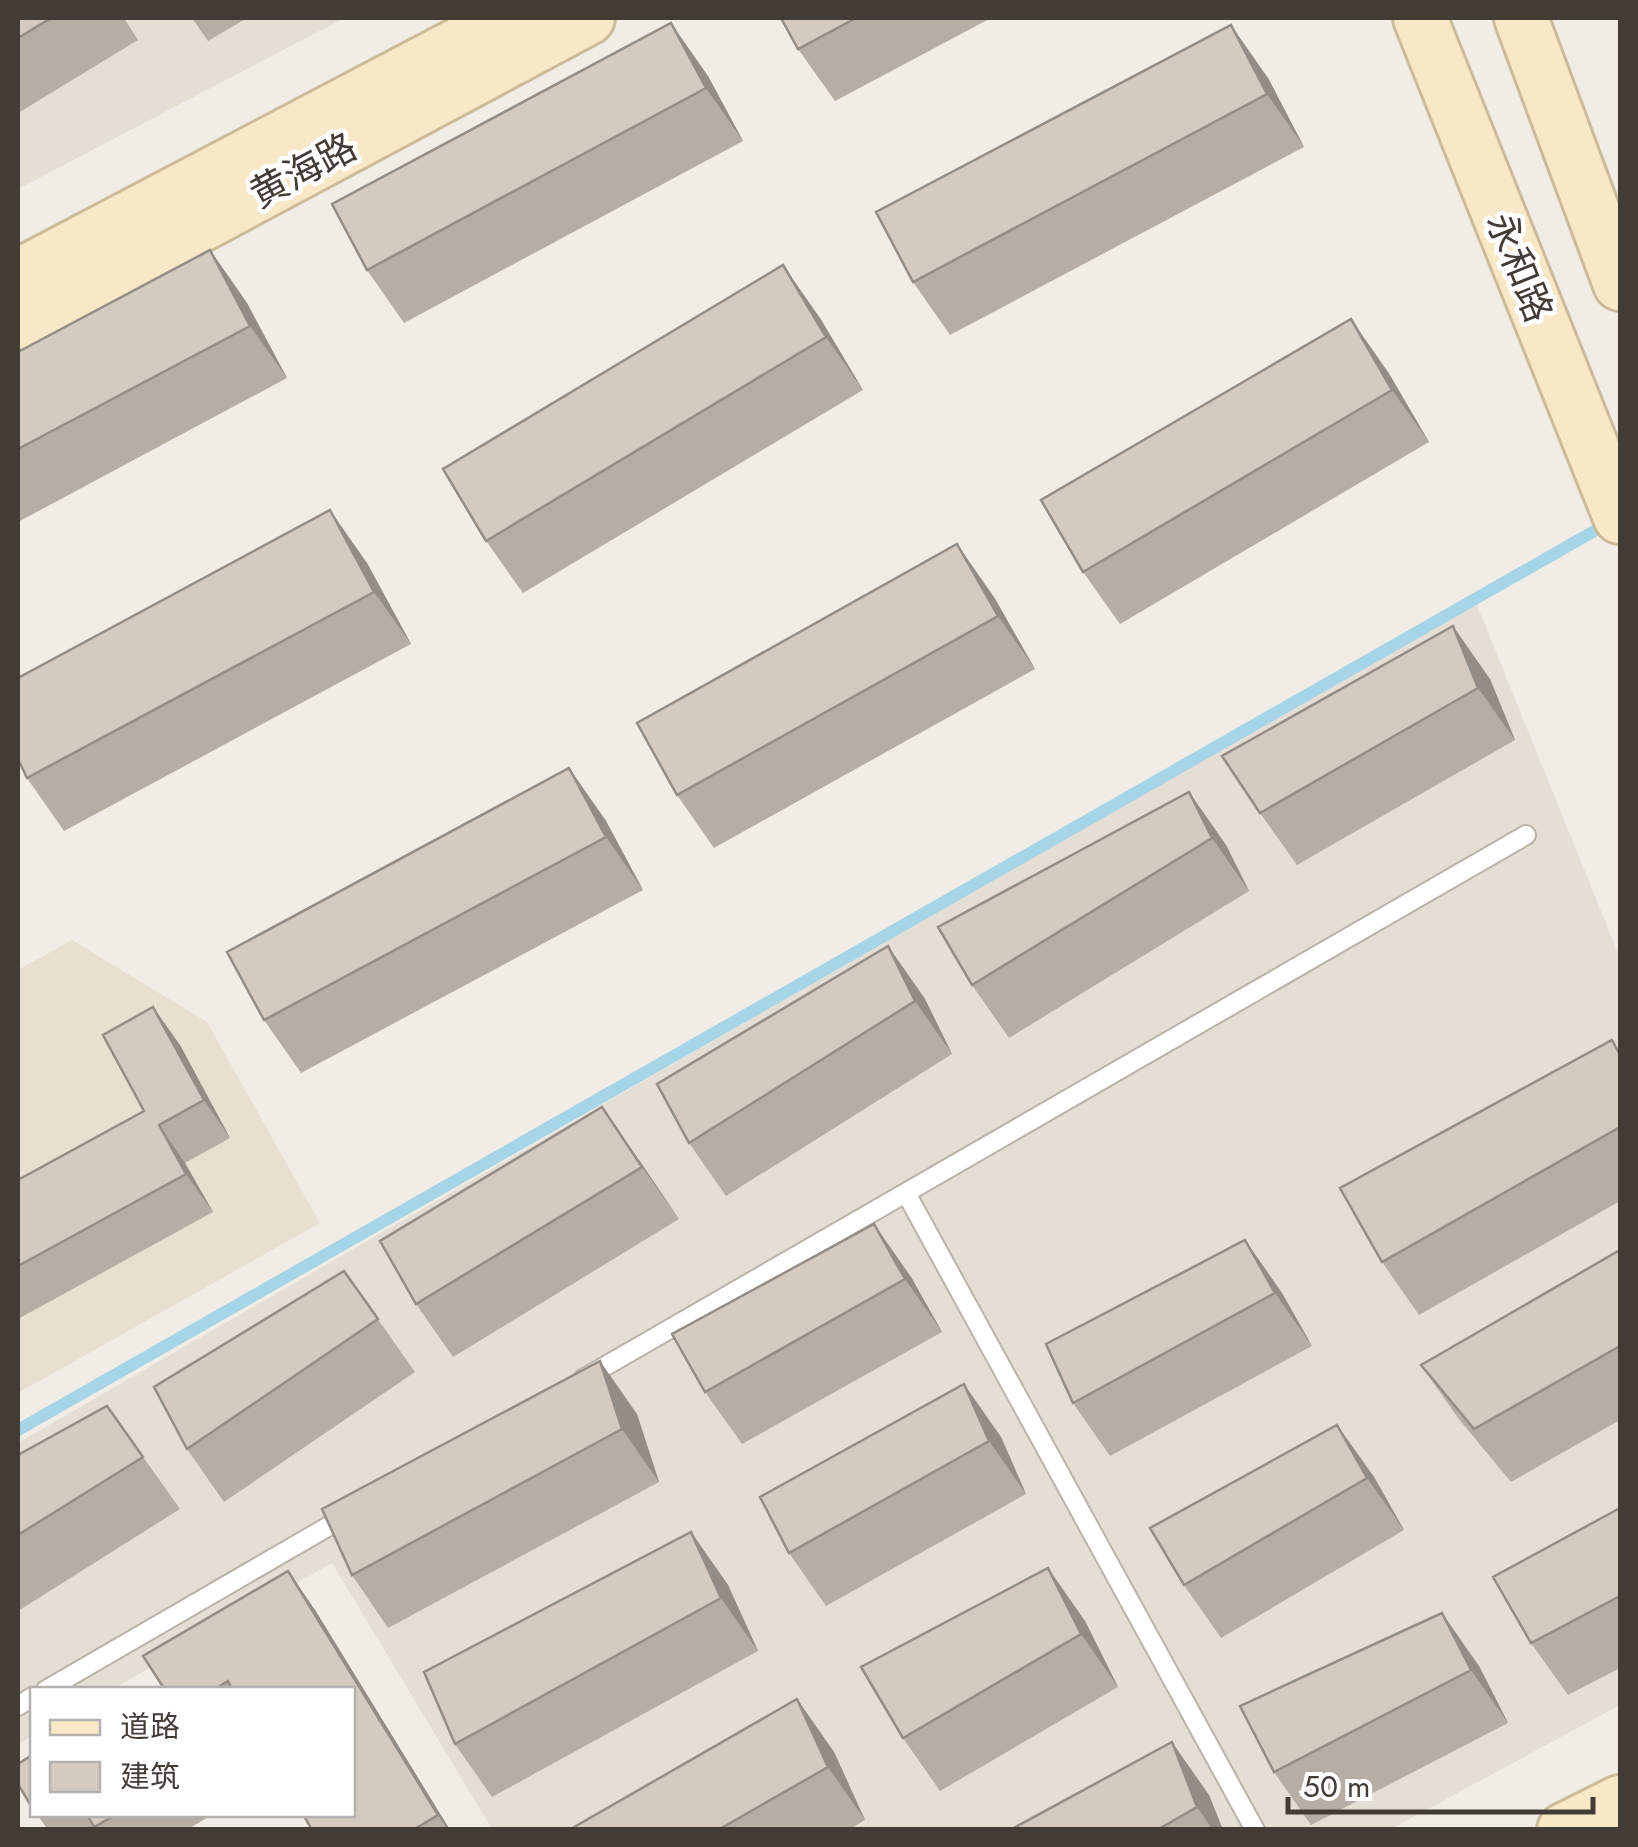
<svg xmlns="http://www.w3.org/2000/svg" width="1638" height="1847" viewBox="0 0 1638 1847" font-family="Jost,'Noto Sans SC',sans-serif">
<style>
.residential{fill:#e4ded4}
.education{fill:#e9dfd1}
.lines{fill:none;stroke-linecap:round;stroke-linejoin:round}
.stream{stroke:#a7d5e8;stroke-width:12}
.lane-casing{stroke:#bbb3a9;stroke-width:22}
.secondary-casing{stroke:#cdba99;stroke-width:58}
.lane{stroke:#fff;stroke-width:18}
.secondary{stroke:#f9e8c8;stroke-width:52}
.wall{fill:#b6aea4}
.shaded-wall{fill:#948d86}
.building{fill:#d4cabf;stroke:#948d86;stroke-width:2.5}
.labels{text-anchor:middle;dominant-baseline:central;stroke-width:9;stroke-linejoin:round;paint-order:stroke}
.street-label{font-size:38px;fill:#433c36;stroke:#fff}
</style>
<rect width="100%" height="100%" fill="#f1ece6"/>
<!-- residential -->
<path class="residential" d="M18,18H344L18,189Z
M1475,600L1620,958V1705L1391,1829H492L332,1563L113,1689L32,1690V1736L18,1744V1443Z"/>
<!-- education -->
<path class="education" d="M72,940L207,1022L320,1223L18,1393V970Z"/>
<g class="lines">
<!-- stream -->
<path class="stream" d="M18,1430L1610,522"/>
<defs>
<path id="lane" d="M906,1193L1255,1830
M583,1379L1526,835
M46,1690L348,1515
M18,1706L32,1697"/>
<path id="secondary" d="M1420,18L1620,517
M1521,18L1620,284
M18,276L509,18
M18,323L588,18
M1564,1830L1620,1802"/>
</defs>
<!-- lane casing -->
<use href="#lane" class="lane-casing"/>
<!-- secondary casing -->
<use href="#secondary" class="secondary-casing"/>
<!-- lane -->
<use href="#lane" class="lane"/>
<!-- secondary -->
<use href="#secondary" class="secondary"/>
</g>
<!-- wall -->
<path class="wall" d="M18,18H124L138,40L18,113Z
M192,18H247L208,41Z
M781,18H991L835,101L798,49Z
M708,76L743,141L404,323L367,270Z
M1268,78L1304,147L950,335L913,282Z
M210,250L247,303L287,378L18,522V352Z
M820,318L863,390L523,593L486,541Z
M1388,372L1429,442L1120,624L1083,572Z
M367,563L411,644L64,831L27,778Z
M994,597L1035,669L714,848L677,795Z
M1490,679L1515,740L1297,865L1260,813Z
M569,768L606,821L643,890L301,1073L264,1020Z
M1189,792L1226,845L1249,891L1009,1038L972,985Z
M888,946L925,999L952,1054L726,1196L689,1143Z
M180,1045L230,1138L185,1163L213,1212L18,1319V1180L144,1111Z
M1620,1052V1201L1419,1315L1382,1262Z
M639,1160L679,1219L453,1357L416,1304Z
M1245,1240L1282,1293L1312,1346L1110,1456L1073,1403Z
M1620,1250V1420L1511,1482L1458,1418L1421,1365Z
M344,1271L415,1372L224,1502L187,1449Z
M911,1277L942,1332L742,1444L705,1392L672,1334Z
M107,1406L180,1509L18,1611V1455Z
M637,1414L659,1482L388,1628L352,1575Z
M1337,1425L1374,1477L1404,1530L1221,1638L1184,1585Z
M1001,1437L1026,1494L826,1606L789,1553L760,1497Z
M1620,1508V1668L1568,1695L1531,1643Z
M691,1532L728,1585L758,1651L492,1797L455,1744Z
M288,1571L315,1610L450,1830H312L352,1690H165Z
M1085,1621L1118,1687L940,1791L903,1738Z
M1479,1666L1508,1723L1311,1825L1274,1772Z
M797,1699L834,1752L865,1820L848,1830H569Z
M1209,1795L1223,1830H1010Z
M37,1814H214L186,1830H96L94,1826L86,1830H48Z"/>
<!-- shaded-wall -->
<path class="shaded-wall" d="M671,23L708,76L743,141L706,88Z
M1231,25L1268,78L1304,147L1267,94Z
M210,250L247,303L287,378L250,326Z
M783,265L820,318L863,390L826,337Z
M1351,319L1388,372L1429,442L1392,390Z
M330,510L367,563L411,644L374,592Z
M957,544L994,597L1035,669L998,616Z
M1453,626L1490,679L1515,740L1478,688Z
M569,768L606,821L643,890L606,837Z
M1189,792L1226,845L1249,891L1212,838Z
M888,946L925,999L952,1054L915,1001Z
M153,1007L180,1045L230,1138L204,1100Z
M602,1107L639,1160L679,1219L642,1167Z
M159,1125L185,1163L213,1212L186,1174Z
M874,1224L911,1277L942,1332L905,1279Z
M1245,1240L1282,1293L1312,1346L1275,1293Z
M600,1361L637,1414L659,1482L622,1429Z
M964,1384L1001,1437L1026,1494L989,1441Z
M1337,1425L1374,1477L1404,1530L1367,1478Z
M691,1532L728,1585L758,1651L721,1598Z
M1048,1568L1085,1621L1118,1687L1081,1634Z
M288,1571L315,1610L450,1830H448L438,1815Z
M1442,1613L1479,1666L1508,1723L1471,1670Z
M797,1699L834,1752L865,1820L828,1767Z
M1172,1742L1209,1795L1223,1830H1213L1197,1807Z"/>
<!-- building -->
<path class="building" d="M18,18H51L18,38Z
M781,18H856L798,49Z
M671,23L706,88L367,270L332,204Z
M1231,25L1267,94L913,282L876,212Z
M210,250L250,326L18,449V352Z
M783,265L826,337L486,541L443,469Z
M1351,319L1392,390L1083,572L1041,500Z
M330,510L374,592L27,778L18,759V678Z
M957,544L998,616L677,795L637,723Z
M1453,626L1478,688L1260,813L1222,756Z
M569,768L606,837L264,1020L227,952Z
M1189,792L1212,838L972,985L938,927Z
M888,946L915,1001L689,1143L657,1084Z
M153,1007L204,1100L159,1125L186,1174L18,1266V1180L144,1111L103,1035Z
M1612,1040L1620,1055V1127L1382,1262L1340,1188Z
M602,1107L642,1167L416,1304L380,1241Z
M874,1224L905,1279L705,1392L672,1334Z
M1245,1240L1275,1293L1073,1403L1046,1344Z
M1620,1250V1346L1474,1429L1421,1365Z
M344,1271L378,1319L187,1449L154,1387Z
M600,1361L622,1429L352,1575L322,1509Z
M964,1384L989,1441L789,1553L760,1497Z
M107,1406L143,1457L18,1535V1455Z
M1337,1425L1367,1478L1184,1585L1150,1528Z
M1620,1508V1596L1531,1643L1493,1577Z
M691,1532L721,1598L455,1744L424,1672Z
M1048,1568L1081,1634L903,1738L861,1667Z
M288,1571L438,1815L413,1830H312L303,1814H352V1690H232L228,1681L213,1690H165L143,1656Z
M1442,1613L1471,1670L1274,1772L1240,1706Z
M797,1699L828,1767L718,1830H569Z
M1172,1742L1197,1807L1157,1830H1010Z
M32,1755V1806H31L18,1784V1764Z
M87,1814H117L94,1827Z"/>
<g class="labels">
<!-- street labels -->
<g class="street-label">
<text transform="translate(303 170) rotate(-28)">黄海路</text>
<text transform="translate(1520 267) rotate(68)">永和路</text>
</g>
</g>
<!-- border -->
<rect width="1638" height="1847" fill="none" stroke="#433c36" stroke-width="40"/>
<!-- legend -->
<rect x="30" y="1687" width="325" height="130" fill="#ffffff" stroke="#b4b1af" stroke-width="2.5"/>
<rect x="50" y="1720" width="50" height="15" fill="#f9e8c8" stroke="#b4b1af" stroke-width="2.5"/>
<text x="120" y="1737" font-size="30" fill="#433c36">道路</text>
<rect x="50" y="1762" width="50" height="30" fill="#d4cabf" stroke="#b4b1af" stroke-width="2.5"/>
<text x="120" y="1787" font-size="30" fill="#433c36">建筑</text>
<!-- scale -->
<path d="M1288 1797v15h305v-15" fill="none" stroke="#433c36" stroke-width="5"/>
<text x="1303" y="1797" font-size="30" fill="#433c36" stroke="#ffffff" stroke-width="8" paint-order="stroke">50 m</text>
</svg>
